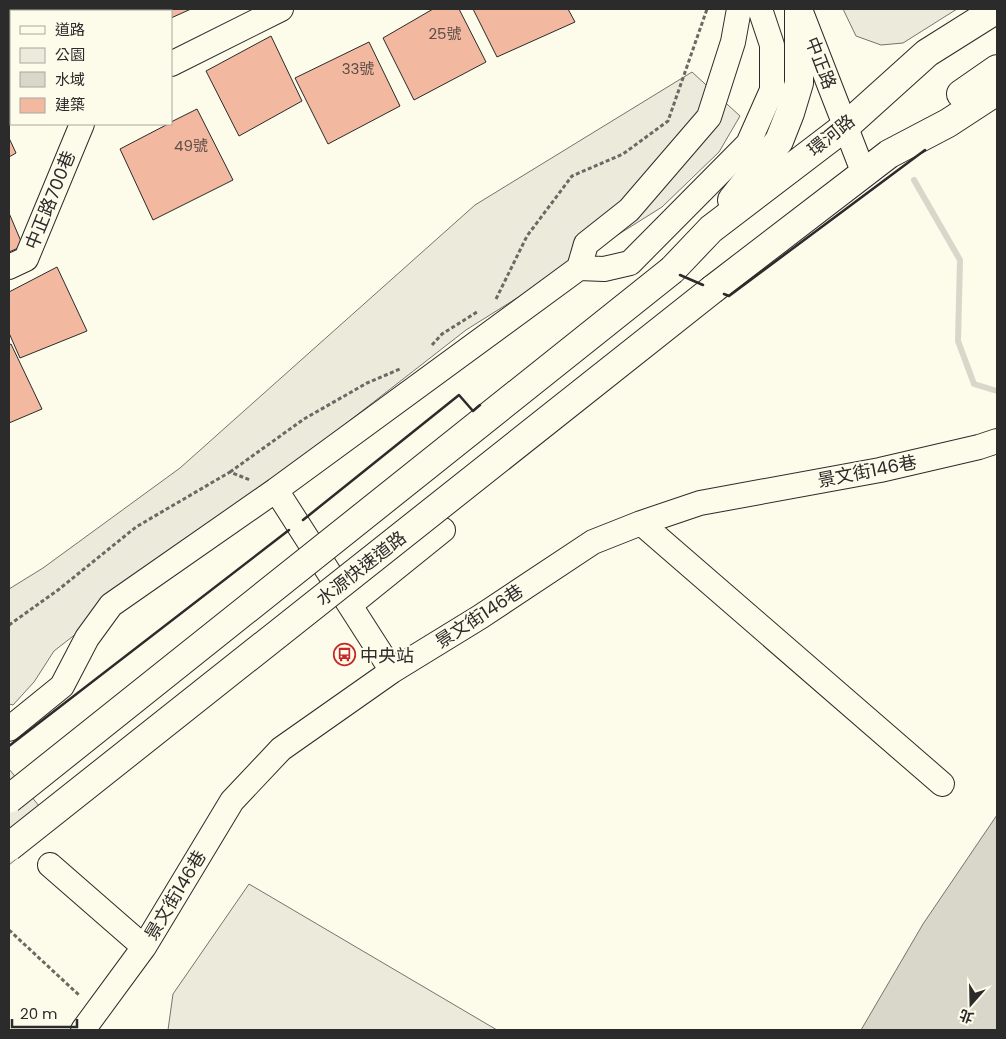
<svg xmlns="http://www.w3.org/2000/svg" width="1006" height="1039" viewBox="0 0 1006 1039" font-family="Poppins,'Noto Sans TC',sans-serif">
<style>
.green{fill:#ecebdb;stroke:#74746e}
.water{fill:#d8d7c9;stroke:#74746e}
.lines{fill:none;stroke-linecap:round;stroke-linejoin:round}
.stream{stroke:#d8d7c9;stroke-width:6}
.building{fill:#f2b8a0;stroke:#2b2b2b}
.minor-casing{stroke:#2b2b2b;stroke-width:26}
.highway-casing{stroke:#2b2b2b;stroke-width:30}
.path{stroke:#6a6964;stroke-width:3;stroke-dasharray:4 2.5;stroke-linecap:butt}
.minor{stroke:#fdfbea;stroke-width:24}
.highway{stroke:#fdfbea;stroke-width:28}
.highway-bridge-casing{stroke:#2b2b2b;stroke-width:30;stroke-linecap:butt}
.highway-bridge{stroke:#fdfbea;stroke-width:28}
.wall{stroke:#2b2b2b;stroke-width:2.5}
.labels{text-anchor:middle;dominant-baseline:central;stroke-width:4;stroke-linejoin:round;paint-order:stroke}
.number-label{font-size:15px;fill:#5d4e48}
.street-label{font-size:18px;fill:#2b2b2b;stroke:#fdfbea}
.poi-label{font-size:18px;fill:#2b2b2b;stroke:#fdfbea;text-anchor:start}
</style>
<rect width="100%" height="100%" fill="#fdfbea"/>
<!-- green -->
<path class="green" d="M843,9H957L903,43L881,45L856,36Z
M692,72L740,116L719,152L662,207L466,330L54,651L34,682L13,705L9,704V589L43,568L180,468L475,205Z
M9,769L48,817L53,829L9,865Z
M249,884L497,1030H168L173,994Z"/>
<!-- water -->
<path class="water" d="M997,815V1030H861L923,924Z"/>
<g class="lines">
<!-- stream -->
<path class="stream" d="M914,180L960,260L958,341L974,384L997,391"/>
</g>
<!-- building -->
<path class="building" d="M37,9H129L130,11H38Z
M131,9H191L171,18V11H132Z
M433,9H459L486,62L414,100L383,38Z
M473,9H568L575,22L497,57Z
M11,31V105L9,106V32Z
M271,36L302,101L239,136L206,71Z
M369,42L400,106L328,144L295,78Z
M197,109L233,180L153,220L120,149L168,124H171V122Z
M9,138L16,153L9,157Z
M9,213L23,246L9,252Z
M57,267L87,331L20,358L9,333V292Z
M11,344L42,409L9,423V345Z"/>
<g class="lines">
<defs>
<path id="minor" d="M801,12L864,174
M171,64L281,9
M9,267L26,259L82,124
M579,268L604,269L630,263L748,144L772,90V45L760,9
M276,490L392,671
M641,523L942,784
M350,605L443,530
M9,729L62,686L87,638L111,605L276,490L579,268L586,244L629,210L709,117L733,42L739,9
M50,865L144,947
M83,1030L144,947L232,801L281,749L392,671L480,617L593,542L641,523L700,503L880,470L979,447L997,441"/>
<path id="highway" d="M961,94L997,69
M732,200L779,141L790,113L799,83V9
M672,270L711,229L846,126L927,53L997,9
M713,289L889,154L948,123L997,91"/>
</defs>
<!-- minor casing -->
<use href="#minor" class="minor-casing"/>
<!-- highway casing -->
<use href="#highway" class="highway-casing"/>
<!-- path -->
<path class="path" d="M496,299L527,236L572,176L623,154L668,121L707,9
M432,345L442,334L477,312
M230,472L304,419L367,383L400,369
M9,625L58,590L136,527L230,472L250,480
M9,930L80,996"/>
<!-- minor -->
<use href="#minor" class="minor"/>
<!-- highway -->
<use href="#highway" class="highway"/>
<defs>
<path id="highway-bridge" d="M9,799L672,270
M9,847L713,289"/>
</defs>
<!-- highway-bridge casing -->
<use href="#highway-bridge" class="highway-bridge-casing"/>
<!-- highway-bridge -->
<use href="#highway-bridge" class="highway-bridge"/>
<!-- wall -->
<path class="wall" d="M680,275L703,285
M724,294L729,296L925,150
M303,520L459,395L473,411L480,405
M9,746L289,530"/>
</g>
<!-- icons -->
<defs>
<symbol id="bus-ring" viewBox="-11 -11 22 22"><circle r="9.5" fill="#fdfbea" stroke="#c62828" stroke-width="1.5"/><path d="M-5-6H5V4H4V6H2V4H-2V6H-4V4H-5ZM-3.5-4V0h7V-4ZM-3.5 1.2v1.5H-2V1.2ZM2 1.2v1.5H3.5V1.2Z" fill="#c62828"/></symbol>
</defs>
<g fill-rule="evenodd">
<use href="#bus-ring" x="332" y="642" width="25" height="25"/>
</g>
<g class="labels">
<!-- number labels -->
<g class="number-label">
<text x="445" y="33">25號</text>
<text x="358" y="68">33號</text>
<text x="191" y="145">49號</text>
</g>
<!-- street labels -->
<g class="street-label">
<text transform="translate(821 63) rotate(69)">中正路</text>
<text transform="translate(831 135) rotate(-39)">環河路</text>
<text transform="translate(50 200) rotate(-68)">中正路700巷</text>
<text transform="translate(867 471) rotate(-11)">景文街146巷</text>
<text transform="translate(361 568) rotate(-38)">水源快速道路</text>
<text transform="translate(479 616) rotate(-33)">景文街146巷</text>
<text transform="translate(175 895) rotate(-59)">景文街146巷</text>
</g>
<!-- poi labels -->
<g class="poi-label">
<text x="360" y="655">中央站</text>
</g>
</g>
<!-- border -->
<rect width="1006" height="1039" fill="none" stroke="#2b2b2b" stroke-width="20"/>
<!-- legend -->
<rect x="10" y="10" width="162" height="115" fill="#fdfbea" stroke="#a9a89e"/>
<rect x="20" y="26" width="25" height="8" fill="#fdfbea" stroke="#a9a89e"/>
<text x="55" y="35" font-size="15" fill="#2b2b2b">道路</text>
<rect x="20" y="48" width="25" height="15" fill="#ecebdb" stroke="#a9a89e"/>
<text x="55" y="60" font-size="15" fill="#2b2b2b">公園</text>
<rect x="20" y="72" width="25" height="15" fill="#d8d7c9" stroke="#a9a89e"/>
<text x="55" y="85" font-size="15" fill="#2b2b2b">水域</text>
<rect x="20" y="98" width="25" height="15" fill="#f2b8a0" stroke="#a9a89e"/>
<text x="55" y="110" font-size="15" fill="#2b2b2b">建築</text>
<!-- north arrow -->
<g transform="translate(971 1004) rotate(200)" stroke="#fdfbea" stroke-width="4" paint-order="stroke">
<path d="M0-4L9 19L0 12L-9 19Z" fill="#2b2b2b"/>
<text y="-8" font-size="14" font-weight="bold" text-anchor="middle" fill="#2b2b2b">北</text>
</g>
<!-- scale -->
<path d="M12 1019v8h65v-8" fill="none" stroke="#2b2b2b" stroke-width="2.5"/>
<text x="20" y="1019" font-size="15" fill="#2b2b2b" stroke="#fdfbea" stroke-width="4" paint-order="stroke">20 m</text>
</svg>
